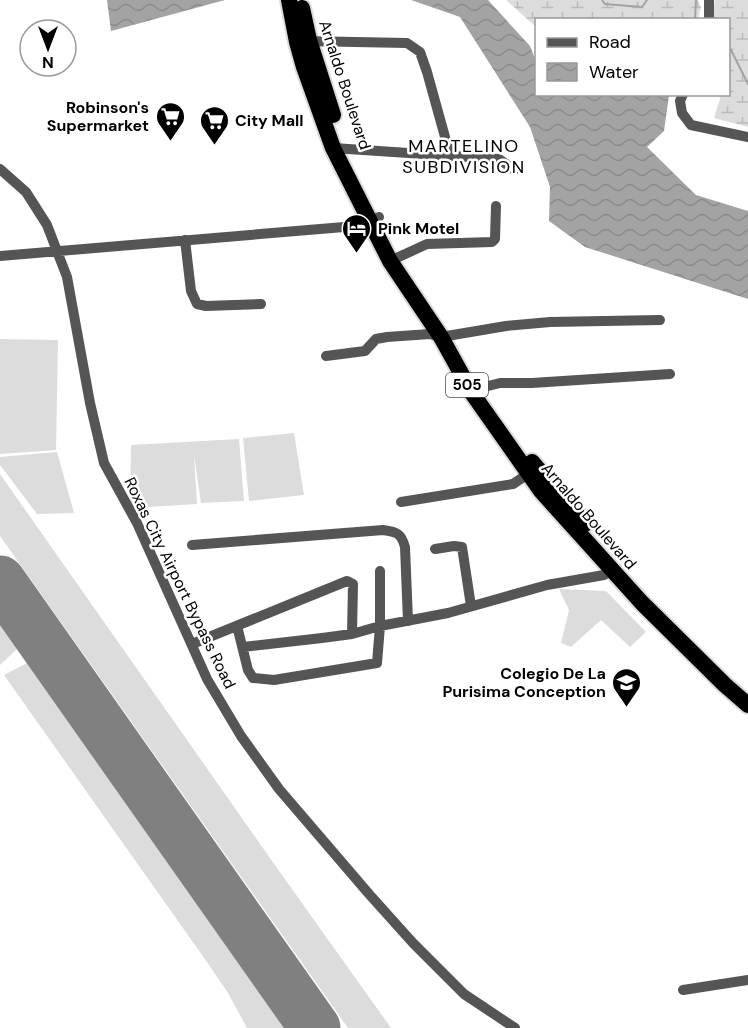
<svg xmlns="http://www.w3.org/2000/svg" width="748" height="1028" viewBox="0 0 748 1028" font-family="'DM Sans',sans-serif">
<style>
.grass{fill:#dcdcdc}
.wetland{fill:url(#wetland-marsh)}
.water{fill:url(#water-waves)}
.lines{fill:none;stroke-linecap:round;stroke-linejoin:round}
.stream{stroke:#a3a3a3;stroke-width:2}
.runway{stroke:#808080;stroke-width:51}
.highway-casing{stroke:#dbdbdb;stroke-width:20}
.minor{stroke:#555;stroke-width:10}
.highway{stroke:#000;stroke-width:16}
.labels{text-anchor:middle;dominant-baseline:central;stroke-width:5;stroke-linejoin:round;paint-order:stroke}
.shield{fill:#fff;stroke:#4c4c4c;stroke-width:1.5}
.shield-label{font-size:15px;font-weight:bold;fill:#000}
.street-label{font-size:16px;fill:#000;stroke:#fff}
.poi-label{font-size:16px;font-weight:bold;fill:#000;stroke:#fff;text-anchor:end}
.neighbourhood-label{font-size:18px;letter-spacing:1.5px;fill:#000;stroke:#fff}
</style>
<defs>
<pattern id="wetland-marsh" width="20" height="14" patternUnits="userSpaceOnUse" patternTransform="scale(1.5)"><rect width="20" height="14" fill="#dcdcdc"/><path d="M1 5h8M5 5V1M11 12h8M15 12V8" fill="none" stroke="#bbb"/></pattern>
<pattern id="water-waves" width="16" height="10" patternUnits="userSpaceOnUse" patternTransform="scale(1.5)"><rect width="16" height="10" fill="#a3a3a3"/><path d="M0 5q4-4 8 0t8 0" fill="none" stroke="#8b8b8b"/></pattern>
</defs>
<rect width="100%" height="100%" fill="#fff"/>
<!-- grass -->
<path class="grass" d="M0,339L58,340L56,450L0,454Z
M294,433L304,495L249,501L243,438Z
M239,439L244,501L201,503L194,455L197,504L130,508L131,445Z
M57,452L74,513L37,514L0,465V457Z
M0,474L277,868L391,1028H348L0,536Z
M559,589L606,591L646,632L630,647L601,620L571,647L561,643L569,610Z
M0,625L17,649L0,665Z
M27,663L285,1028H247L228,993L207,962L4,675Z"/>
<!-- wetland -->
<path class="wetland" d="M506,0H698L701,7L698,19L536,20V27Z
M715,0H748V127L714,118L721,95L728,94V20H712Z"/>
<!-- water -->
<path class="water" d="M107,0H225L111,31Z
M411,0H488L530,46L536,61V94L669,95L664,131L647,147L696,195L748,211V299L585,247L549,221L550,187L530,127L460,17Z"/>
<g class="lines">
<!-- stream -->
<path class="stream" d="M602,0L605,4L642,7L647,0
M695,20L696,0
M728,44L748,84"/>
<!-- runway -->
<path class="runway" d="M0,581L315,1028"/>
<defs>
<path id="highway" d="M289,0L297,42L304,67L333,148L390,261L441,337L472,393L541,491L642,603L725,685L748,705
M302,8L309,40L333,115
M532,462L585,524"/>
</defs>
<!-- highway casing -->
<use href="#highway" class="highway-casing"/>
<!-- minor -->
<path class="minor" d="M709,0V20
M303,41L407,43L420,52L427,72L450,155
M683,94L680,101L682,113L691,125L748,137
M333,148L499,159L514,170
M0,169L26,192L47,225L67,277L90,403L104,463L137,523L207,679L241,736L279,789L369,894L413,943L464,994L515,1028
M185,240L191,291L197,304L206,306L261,304
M0,256L344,227L370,221L379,217
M390,261L427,244L492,242L495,239L496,206
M326,356L365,351L376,339L387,337L430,334L441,337L506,326L550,322L660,320
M472,393L480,388L500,383H532L670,374
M401,502L513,484L534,470
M192,545L383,530C397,532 401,533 405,547L408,621
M435,549L454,546L462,547L471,606
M237,626L248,670L253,678L274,680L377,663L380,626V571
M192,644L347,581L353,584L352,634
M243,647L322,638L352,634L380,626L448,613L547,585L604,575L612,570
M683,990L748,980"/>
<!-- highway -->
<use href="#highway" class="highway"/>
</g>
<!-- icons -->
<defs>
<symbol id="supermarket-pin" viewBox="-11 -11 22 30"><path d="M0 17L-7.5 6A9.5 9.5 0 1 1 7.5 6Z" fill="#000" stroke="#fff"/><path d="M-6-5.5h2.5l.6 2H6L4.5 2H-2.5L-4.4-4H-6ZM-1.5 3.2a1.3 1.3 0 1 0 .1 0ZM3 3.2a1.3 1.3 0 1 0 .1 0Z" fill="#fff"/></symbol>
<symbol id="hotel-pin" viewBox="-11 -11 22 30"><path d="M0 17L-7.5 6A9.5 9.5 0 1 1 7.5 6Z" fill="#000" stroke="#fff"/><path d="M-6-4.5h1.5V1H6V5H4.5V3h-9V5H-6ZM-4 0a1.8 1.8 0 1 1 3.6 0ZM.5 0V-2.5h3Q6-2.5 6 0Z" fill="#fff"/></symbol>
<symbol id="university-pin" viewBox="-11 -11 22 30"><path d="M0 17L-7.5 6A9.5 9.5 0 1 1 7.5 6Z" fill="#000" stroke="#fff"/><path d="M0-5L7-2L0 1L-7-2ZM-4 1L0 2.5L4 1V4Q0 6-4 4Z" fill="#fff"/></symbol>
</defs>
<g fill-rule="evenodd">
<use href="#supermarket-pin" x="154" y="100" width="33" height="45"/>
<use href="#supermarket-pin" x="198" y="104" width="33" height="45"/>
<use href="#hotel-pin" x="340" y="212" width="33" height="45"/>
<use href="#university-pin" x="610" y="666" width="33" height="45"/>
</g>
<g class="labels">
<!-- shield labels -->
<rect class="shield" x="446" y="373" width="42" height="24" rx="4.5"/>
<g class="shield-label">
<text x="467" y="385">505</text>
</g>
<!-- street labels -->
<g class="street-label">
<text transform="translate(345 85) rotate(72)">Arnaldo Boulevard</text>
<text transform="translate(589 516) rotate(49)">Arnaldo Boulevard</text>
<text transform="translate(180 583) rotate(64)">Roxas City Airport Bypass Road</text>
</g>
<!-- poi labels -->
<g class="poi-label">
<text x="149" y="107">Robinson's<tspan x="149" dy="18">Supermarket</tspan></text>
<text x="235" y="120" text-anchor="start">City Mall</text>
<text x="378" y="228" text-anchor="start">Pink Motel</text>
<text x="606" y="673">Colegio De La<tspan x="606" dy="18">Purisima Conception</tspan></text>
</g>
<!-- neighbourhood labels -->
<g class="neighbourhood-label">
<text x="464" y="146">MARTELINO<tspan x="464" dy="21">SUBDIVISION</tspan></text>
</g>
</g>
<!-- legend -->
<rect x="535" y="18" width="195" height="78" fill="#ffffff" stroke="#999999" stroke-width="1.5"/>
<rect x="547" y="38" width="30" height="9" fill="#555555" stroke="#999999" stroke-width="1.5"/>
<text x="589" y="48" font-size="18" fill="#000000">Road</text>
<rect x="547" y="63" width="30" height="18" fill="url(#water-waves)" stroke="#999999" stroke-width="1.5"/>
<text x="589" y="78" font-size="18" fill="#000000">Water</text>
<!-- north arrow -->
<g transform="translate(48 48) rotate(180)"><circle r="28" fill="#ffffff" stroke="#999999" stroke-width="1.5"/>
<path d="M0-4.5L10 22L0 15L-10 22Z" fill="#000000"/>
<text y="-9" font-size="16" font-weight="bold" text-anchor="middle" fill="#000000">N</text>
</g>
</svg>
